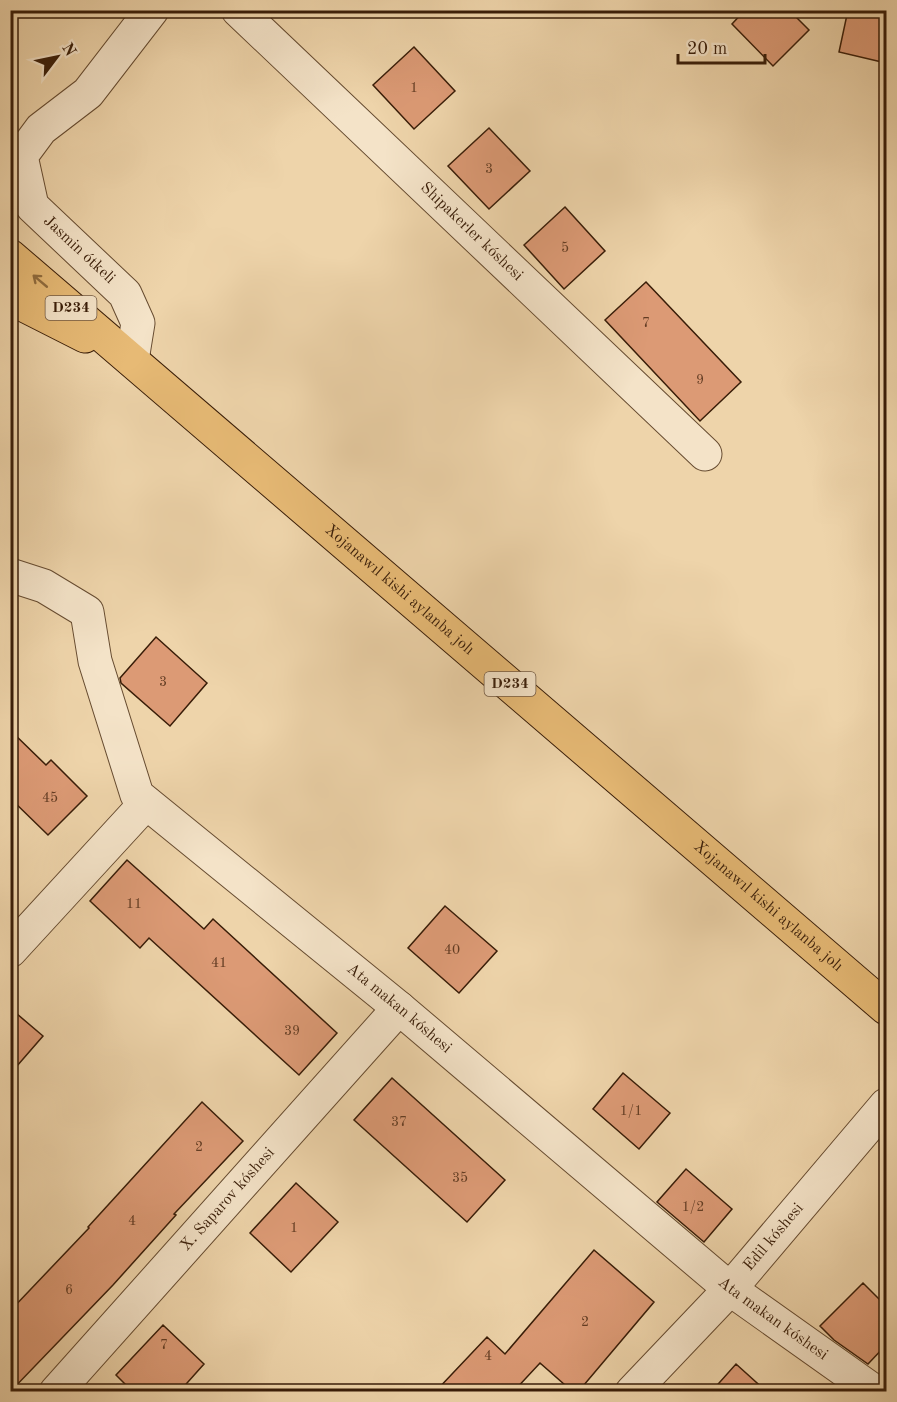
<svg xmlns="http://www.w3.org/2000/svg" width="897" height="1402" viewBox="0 0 897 1402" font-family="'Old Standard TT',serif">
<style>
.building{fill:#dc9a75;stroke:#391d08;stroke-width:1.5}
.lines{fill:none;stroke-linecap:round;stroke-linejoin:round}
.minor-casing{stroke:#664b30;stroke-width:35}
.major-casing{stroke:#391d08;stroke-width:35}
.minor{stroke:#f4e3c8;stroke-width:33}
.major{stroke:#e7ba75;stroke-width:33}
.oneway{stroke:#906c3e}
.labels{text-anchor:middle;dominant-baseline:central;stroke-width:6;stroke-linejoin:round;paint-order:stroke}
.number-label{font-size:14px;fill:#623c23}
.shield{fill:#f4e3c8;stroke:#715842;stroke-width:1.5}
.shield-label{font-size:15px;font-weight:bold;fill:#391d08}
.street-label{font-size:16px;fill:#391d08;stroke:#f4e3c8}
</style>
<rect width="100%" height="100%" fill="#eed4aa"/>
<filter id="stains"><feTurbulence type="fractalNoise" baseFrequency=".00333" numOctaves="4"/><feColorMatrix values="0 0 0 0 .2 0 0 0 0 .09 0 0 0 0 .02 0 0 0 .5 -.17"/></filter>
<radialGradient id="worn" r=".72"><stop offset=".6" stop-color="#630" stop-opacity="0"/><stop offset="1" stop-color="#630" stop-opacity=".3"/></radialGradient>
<!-- building -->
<path class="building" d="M745,10H789L809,30L773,66L732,24Z
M848,10H886V63L839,52Z
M414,47L455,91L414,129L373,85Z
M489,128L530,171L489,209L448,166Z
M565,207L605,251L564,289L524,245Z
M646,282L741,382L700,421L605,320Z
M156,637L207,683L170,726L121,683L120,678Z
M10,730L46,765L51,760L87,796L48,835L10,798Z
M127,860L204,929L213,919L337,1033L299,1075L149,938L140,948L90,901Z
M445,906L497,951L459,993L408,948Z
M10,1008L43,1036L10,1074Z
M623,1073L670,1113L639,1149L593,1109Z
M392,1078L505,1180L467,1222L354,1120Z
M202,1102L243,1141L174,1214L176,1215L113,1285L10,1392V1311L89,1228L88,1227Z
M686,1169L732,1209L704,1242L657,1202Z
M296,1183L338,1222L291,1272L250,1233Z
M594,1250L654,1302L578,1392H573L540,1363L513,1392H435L487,1337L505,1354Z
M863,1283L886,1306V1345L868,1364L834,1340L820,1326Z
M163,1325L204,1364L179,1392H133L116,1375Z
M736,1364L767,1392H711Z"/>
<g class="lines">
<defs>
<g id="minor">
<path id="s1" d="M238,10L705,454"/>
<path d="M132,360L138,323L125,294L32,206L21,156L41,129L88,93L152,10"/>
<path id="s2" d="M10,575L44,586L87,612L95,661L137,795L399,1008L730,1289L875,1392"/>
<path d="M10,951L146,803"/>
<path id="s3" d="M56,1392L399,1008"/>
<path id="s4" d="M632,1392L730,1289L886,1105"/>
</g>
<g id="major">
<path id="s5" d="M10,256L886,1008"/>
<path d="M10,298L85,336"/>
</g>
</defs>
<!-- minor casing -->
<use href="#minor" class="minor-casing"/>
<!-- major casing -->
<use href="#major" class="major-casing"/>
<!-- minor -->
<use href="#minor" class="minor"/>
<!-- major -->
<use href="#major" class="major"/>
</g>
<!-- one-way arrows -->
<defs><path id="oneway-shaft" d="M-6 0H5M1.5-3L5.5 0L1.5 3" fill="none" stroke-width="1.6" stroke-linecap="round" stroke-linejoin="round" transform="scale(1.5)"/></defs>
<use class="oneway" href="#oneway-shaft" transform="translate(40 281) rotate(-140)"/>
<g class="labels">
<!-- number labels -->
<g class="number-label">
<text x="414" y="88">1</text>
<text x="489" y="169">3</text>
<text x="565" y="248">5</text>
<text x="646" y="323">7</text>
<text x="700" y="380">9</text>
<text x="163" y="682">3</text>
<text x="50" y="798">45</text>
<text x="134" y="904">11</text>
<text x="452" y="950">40</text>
<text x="219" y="963">41</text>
<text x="292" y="1031">39</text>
<text x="631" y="1111">1/1</text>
<text x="399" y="1122">37</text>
<text x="199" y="1147">2</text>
<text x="460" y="1178">35</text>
<text x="693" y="1207">1/2</text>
<text x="132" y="1221">4</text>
<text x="294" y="1228">1</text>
<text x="69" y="1290">6</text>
<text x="585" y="1322">2</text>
<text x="164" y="1345">7</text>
<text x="488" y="1356">4</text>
</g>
<!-- shield labels -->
<g class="shield">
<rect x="45.5" y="296" width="51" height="24" rx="4.5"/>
<rect x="484.5" y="672" width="51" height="24" rx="4.5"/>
</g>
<g class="shield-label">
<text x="71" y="308">D234</text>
<text x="510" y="684">D234</text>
</g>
<!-- street labels -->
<g class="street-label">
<text stroke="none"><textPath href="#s1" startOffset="322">Shipakerler kóshesi</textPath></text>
<text transform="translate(79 250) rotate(43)">Jasmin ótkeli</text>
<text stroke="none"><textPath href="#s5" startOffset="513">Xojanawıl kishi aylanba jolı</textPath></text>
<text stroke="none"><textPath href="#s5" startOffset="999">Xojanawıl kishi aylanba jolı</textPath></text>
<text stroke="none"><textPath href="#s2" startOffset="614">Ata makan kóshesi</textPath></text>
<text stroke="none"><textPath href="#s3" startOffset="258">X. Saparov kóshesi</textPath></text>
<text stroke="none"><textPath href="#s4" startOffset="210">Edil kóshesi</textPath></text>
<text stroke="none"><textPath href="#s2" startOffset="1100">Ata makan kóshesi</textPath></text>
</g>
</g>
<!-- margin -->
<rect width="897" height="1402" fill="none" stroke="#eed4aa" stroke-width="36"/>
<rect x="12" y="12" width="873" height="1378" fill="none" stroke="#391d08" stroke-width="3"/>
<rect x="18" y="18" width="861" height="1366" fill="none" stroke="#391d08" stroke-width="1.5"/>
<!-- north arrow -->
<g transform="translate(57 57) rotate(58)" stroke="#f4e3c8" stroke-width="4.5" paint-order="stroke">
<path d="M0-4.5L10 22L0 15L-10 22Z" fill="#391d08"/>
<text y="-9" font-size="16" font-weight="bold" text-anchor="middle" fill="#391d08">N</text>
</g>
<!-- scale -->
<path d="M678 54v9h87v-9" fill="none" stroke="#391d08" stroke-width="3"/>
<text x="687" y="54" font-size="18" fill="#391d08" stroke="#f4e3c8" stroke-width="4.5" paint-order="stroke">20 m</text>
<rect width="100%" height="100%" filter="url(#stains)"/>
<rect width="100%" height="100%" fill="url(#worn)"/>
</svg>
